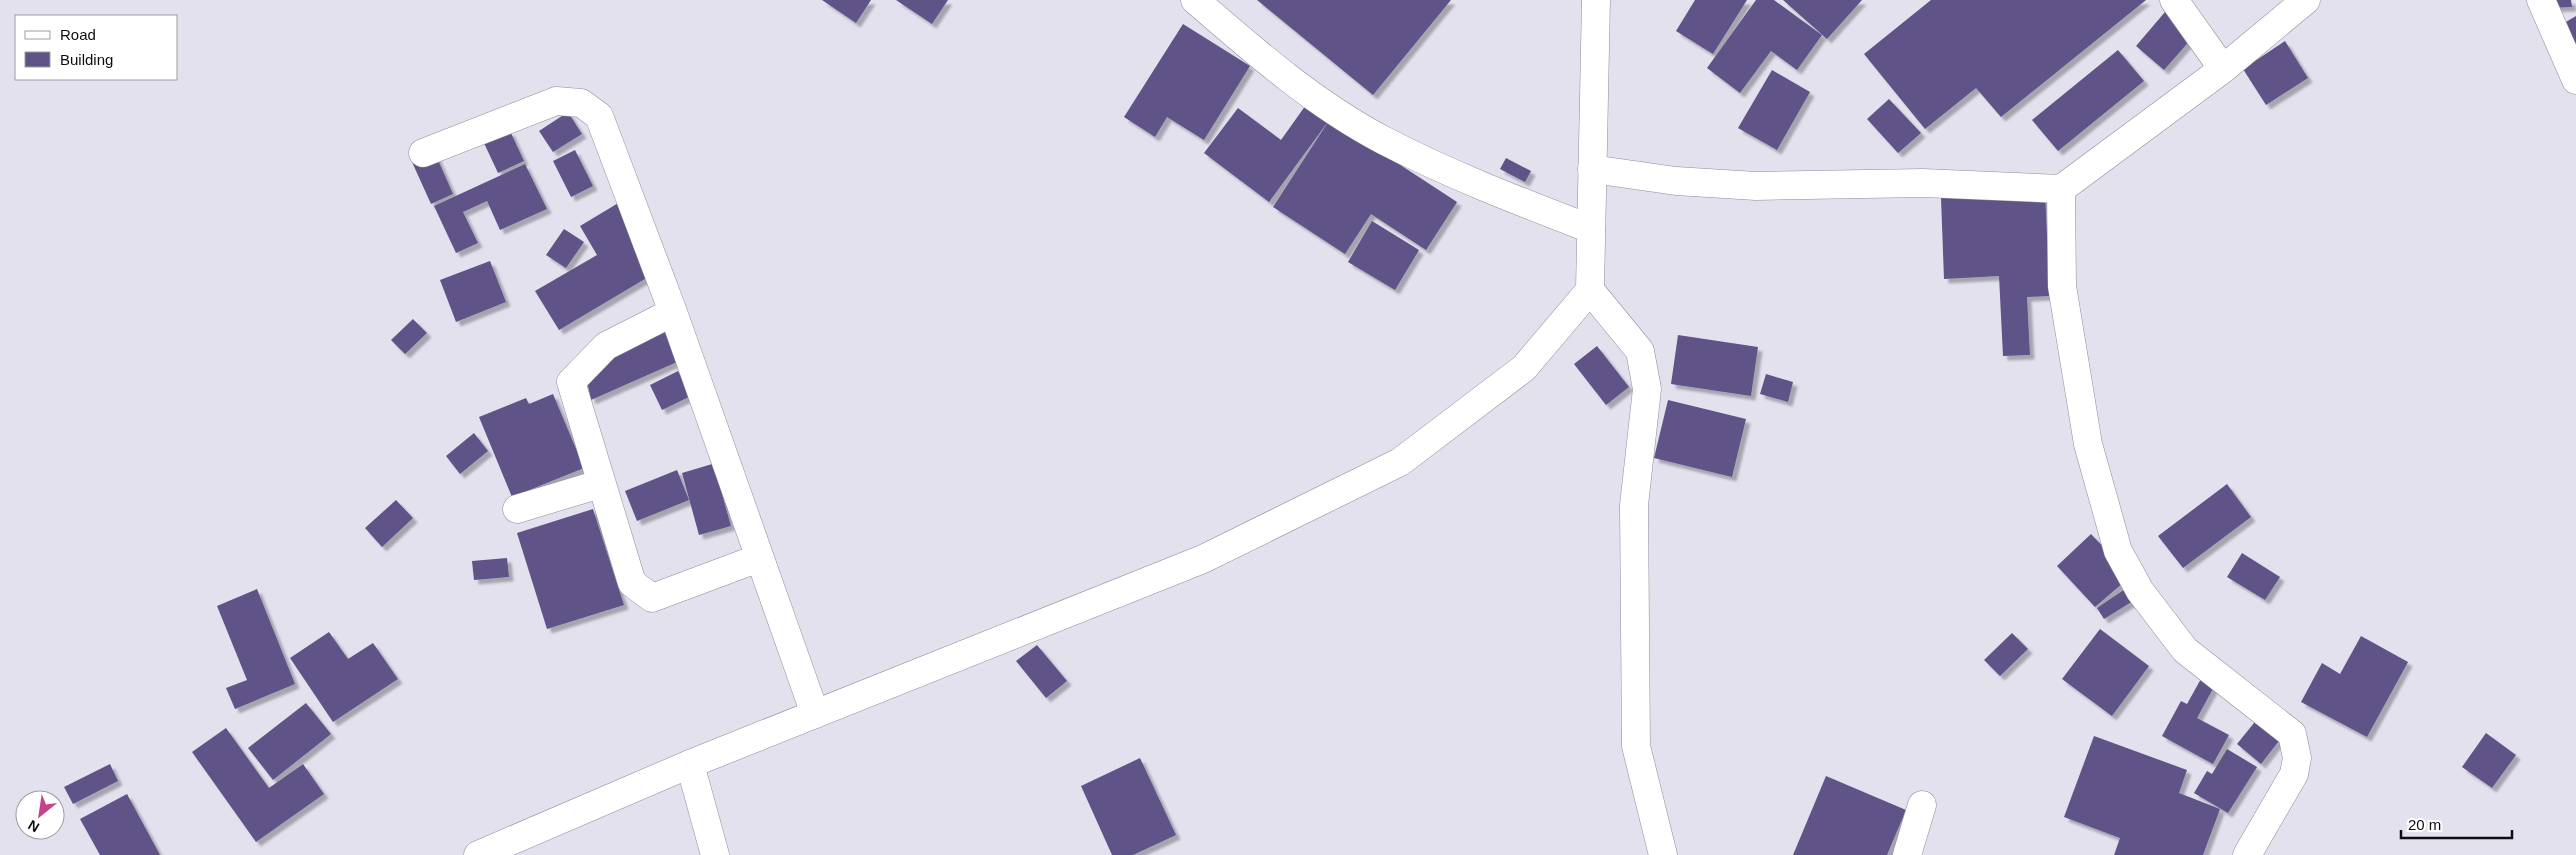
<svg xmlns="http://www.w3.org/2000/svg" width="2576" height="855" viewBox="0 0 2576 855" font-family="Helvetica,sans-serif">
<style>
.building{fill:#5f5388;filter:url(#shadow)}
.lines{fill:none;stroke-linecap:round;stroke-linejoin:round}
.minor-casing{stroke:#8e8c99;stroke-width:29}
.secondary-casing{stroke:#8e8c99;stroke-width:29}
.minor{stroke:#fff;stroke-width:28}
.secondary{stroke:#fff;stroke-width:28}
</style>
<defs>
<filter id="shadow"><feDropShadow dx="4.5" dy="4.5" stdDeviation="1" flood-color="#0004"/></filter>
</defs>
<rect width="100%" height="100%" fill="#e3e1ee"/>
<!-- building -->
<path class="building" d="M822,0H871L856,23Z
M896,0H948L932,24Z
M1257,0H1451L1373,95Z
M1695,0H1747L1713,54L1676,31Z
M1756,0H1774L1822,35L1797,70L1771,51L1740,93L1707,68Z
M1783,0H1862L1827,39Z
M1931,0H2146L2001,117L1976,88L1925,129L1864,54Z
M2546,0H2571L2572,7L2548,8Z
M2165,12L2193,37L2164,70L2136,46Z
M2576,16V44L2564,23Z
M1183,24L1250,66L1204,140L1167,117L1155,137L1124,117Z
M2285,41L2308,78L2266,105L2243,69Z
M2118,50L2144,81L2058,151L2032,120Z
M1772,70L1810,92L1777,150L1738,128Z
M1889,99L1921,133L1898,153L1867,119Z
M1308,102L1330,119L1269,202L1204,153L1238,108L1281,140Z
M568,112L582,134L553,152L539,131Z
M1330,119L1457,202L1426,250L1371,214L1345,254L1273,207Z
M510,131L524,161L498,173L484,143Z
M575,150L593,186L571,197L553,161Z
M435,153L453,194L431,204L412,162Z
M1506,158L1531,171L1525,182L1500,169Z
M525,164L547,209L500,230L487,201L463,212L478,243L456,253L434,206Z
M2045,193L2050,296L2027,297L2030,355L2003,356L1999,276L1944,279L1941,198Z
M620,202L655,273L559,330L535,291L597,255L580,226Z
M1372,221L1419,250L1395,290L1348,262Z
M564,229L584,242L566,268L546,255Z
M490,261L506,302L456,322L440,280Z
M413,319L427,333L405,354L391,340Z
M671,324L686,358L591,400L585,372Z
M1678,335L1758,347L1751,396L1671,384Z
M1597,346L1629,387L1606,405L1574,364Z
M678,371L691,396L662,410L650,385Z
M1766,374L1793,382L1788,402L1760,394Z
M553,394L584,468L512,497L479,417L526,398L529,404Z
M1668,400L1746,419L1732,477L1654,458Z
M474,433L488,451L460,474L446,456Z
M719,462L726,485L720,487L731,526L699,535L682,473Z
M677,470L689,500L637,521L625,491Z
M2227,484L2251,517L2183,568L2158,536Z
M396,500L413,518L382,547L365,528Z
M593,509L624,605L547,629L517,533Z
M2091,534L2131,576L2095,607L2057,566Z
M2242,553L2280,577L2265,600L2227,577Z
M507,558L509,577L474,580L472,561Z
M257,589L295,684L235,709L226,688L247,680L217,606Z
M2125,589L2133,601L2104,619L2097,608Z
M2100,629L2149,666L2112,716L2062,679Z
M329,632L348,659L373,643L398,679L333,722L290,658Z
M2012,633L2028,649L2000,676L1984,660Z
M2361,636L2408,662L2367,737L2301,702L2322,663L2340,674Z
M1037,645L1067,681L1046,698L1016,661Z
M2202,677L2215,685L2197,718L2229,735L2213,764L2162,736L2181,701L2187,704Z
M306,703L331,734L273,780L248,748Z
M2258,718L2282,737L2261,764L2237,744Z
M226,728L269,788L303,764L324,794L256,842L192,752Z
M2486,733L2516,755L2492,788L2462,767Z
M2094,736L2187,770L2179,793L2220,809L2203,855H2114L2120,838L2064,817Z
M2227,749L2257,767L2228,813L2194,793L2207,771L2212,774Z
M1140,758L1176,835L1133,855H1112L1081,786Z
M110,764L118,781L73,804L64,787Z
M1826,776L1906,810L1887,855H1793Z
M127,794L160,855H100L80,819Z"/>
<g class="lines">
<defs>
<path id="minor" d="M1195,0C1254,51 1313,103 1383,140C1450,175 1521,202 1591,229
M2174,0L2223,69
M2541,0L2576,80
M423,153L556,101L581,103L599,116L673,312L815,714
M1592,169L1676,181L1756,186L1923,183L2061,189L2223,69L2306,0
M2061,189L2062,286L2088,444L2118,551L2140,591L2185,650L2292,734L2297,758L2294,774L2247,855
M1590,290L1640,351L1647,389L1634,505L1636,746L1663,855
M673,312L606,346L571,382L632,583L652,598L759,558
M517,509L600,484
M690,764L715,855
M1907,855L1922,805"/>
<path id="secondary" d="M478,855L690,764L1203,559L1400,462L1524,368L1590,290L1596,0"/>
</defs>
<!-- minor casing -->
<use href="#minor" class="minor-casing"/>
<!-- secondary casing -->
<use href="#secondary" class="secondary-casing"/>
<!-- minor -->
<use href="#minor" class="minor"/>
<!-- secondary -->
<use href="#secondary" class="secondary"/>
</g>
<!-- legend -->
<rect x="15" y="15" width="162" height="65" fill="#ffffff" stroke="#9e9ea0"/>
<rect x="25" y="31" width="25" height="8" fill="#ffffff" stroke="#9e9ea0"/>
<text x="60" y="40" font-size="15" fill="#0d0d11">Road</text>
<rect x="25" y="52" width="25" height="15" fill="#5f5388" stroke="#9e9ea0"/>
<text x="60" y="65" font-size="15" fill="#0d0d11">Building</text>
<!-- north arrow -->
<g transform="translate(40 815) rotate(210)"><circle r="24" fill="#ffffff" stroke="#9e9ea0"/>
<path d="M0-4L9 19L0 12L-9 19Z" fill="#c74389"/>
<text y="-8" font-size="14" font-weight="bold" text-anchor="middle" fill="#0d0d11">N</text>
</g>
<!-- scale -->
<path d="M2401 830v8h111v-8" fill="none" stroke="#0d0d11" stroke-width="2.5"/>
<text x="2408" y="830" font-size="15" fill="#0d0d11" stroke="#ffffff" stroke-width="4" paint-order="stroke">20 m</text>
</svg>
